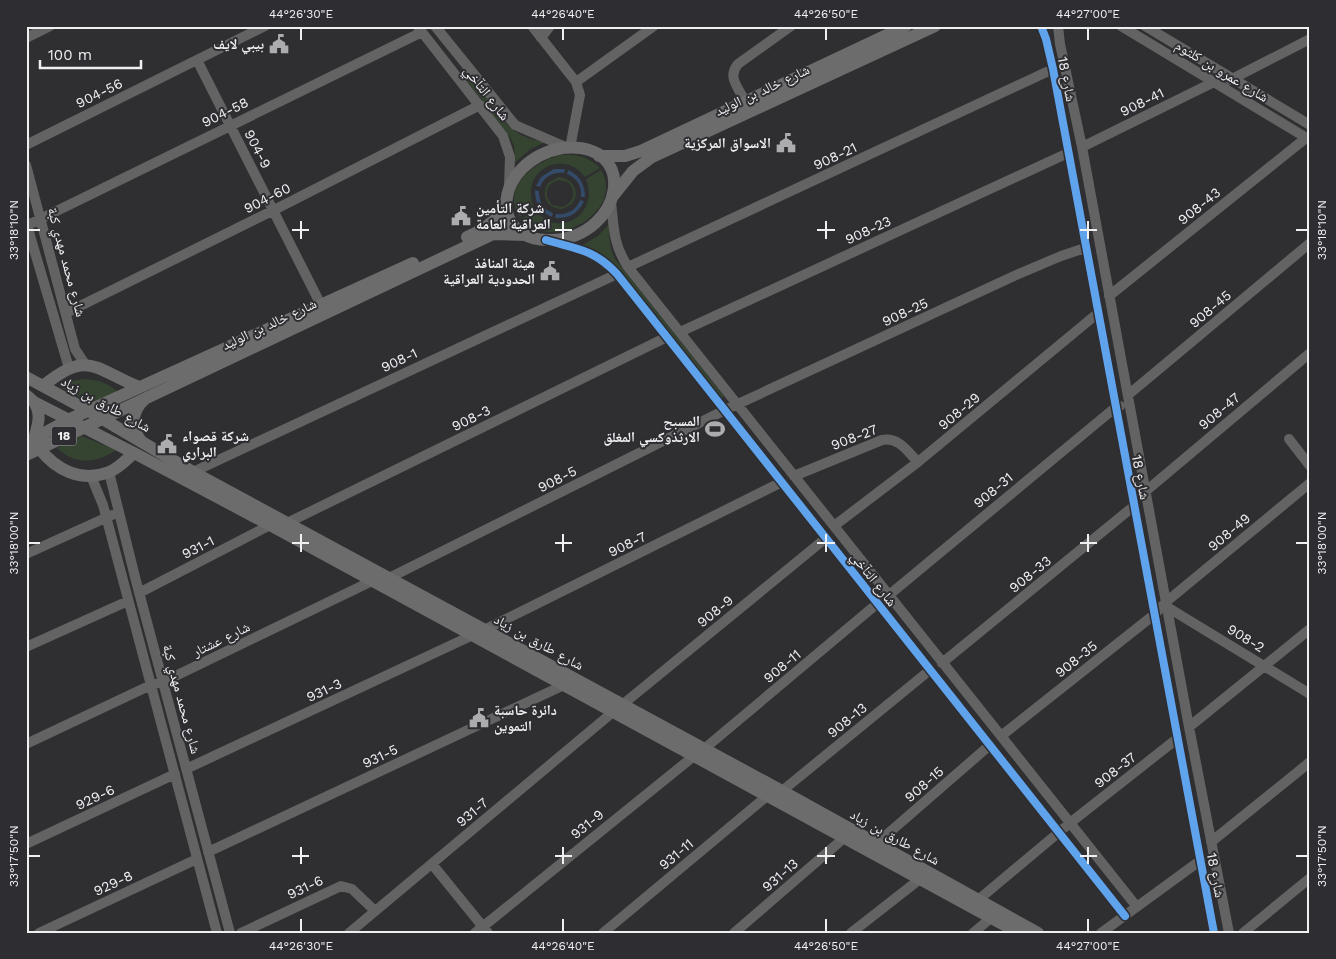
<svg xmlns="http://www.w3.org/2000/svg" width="1336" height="959" viewBox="0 0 1336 959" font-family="'Work Sans','Noto Naskh Arabic',sans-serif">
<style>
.green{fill:#354430;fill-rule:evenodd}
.water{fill:#334b68}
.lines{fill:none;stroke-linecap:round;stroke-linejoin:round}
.minor{stroke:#636363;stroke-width:10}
.major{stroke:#6d6c6d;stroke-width:12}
.cycleway-casing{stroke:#2e2d31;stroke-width:11}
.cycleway{stroke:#60a3ed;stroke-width:8}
.ticks{fill:none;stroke:#f0eff2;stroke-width:2}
.labels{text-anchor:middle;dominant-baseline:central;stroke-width:4;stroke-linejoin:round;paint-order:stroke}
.shield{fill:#2e2d31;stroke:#b6b5b8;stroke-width:1}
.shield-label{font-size:12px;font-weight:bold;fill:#f0eff2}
.poi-label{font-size:14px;font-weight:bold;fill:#f0eff2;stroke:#2e2d31;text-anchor:end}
.street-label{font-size:14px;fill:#f0eff2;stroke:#2e2d31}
.neatline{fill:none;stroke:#f0eff2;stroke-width:2}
.ticks-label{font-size:12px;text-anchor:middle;fill:#f0eff2}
</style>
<rect width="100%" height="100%" fill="#2f2e30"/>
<!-- green -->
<path class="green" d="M465,72C495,100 499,136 545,142L529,150L515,163L514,146L510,137L463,76V73Z
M561,155C576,154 589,157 600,168L585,177C563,147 519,171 534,208L519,217C501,187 535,161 561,155Z
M601,170C626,212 551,254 521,219L535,210C559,240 600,214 586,179Z
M558,177C573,178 581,192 572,204L562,209C547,209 540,195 548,183ZM559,180L568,182C577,192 574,203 562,207L552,205L547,197C546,188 550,182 559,180Z
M609,224C609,237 609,247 615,259L722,394L724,396L722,398H721L611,262L599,252L582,245L598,236Z
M84,379C99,380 109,383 120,394L95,405L61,388L72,381Z
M82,436L116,450C96,464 74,465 57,448Z"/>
<!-- water -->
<path class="water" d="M554,169H565L564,173C552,172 544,177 540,187L536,186L541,177Z
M568,170C580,175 585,185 585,197H581C582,186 577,178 567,174Z
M535,190L539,191C539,202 543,209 553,213L552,217C540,212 535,203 535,190Z
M580,200L584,201C579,213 569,219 555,218L556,214C568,215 576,210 580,200Z"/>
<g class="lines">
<!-- minor -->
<path class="minor" d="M435,26L515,125L568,148
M532,26L576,82
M1041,26L1046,39L1053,69L1214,933
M1058,26L1060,44L1082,147L1189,727L1229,933
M1121,26L1310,140
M1145,26L1310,125
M418,27L503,136L510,157L509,186
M26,38L50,26
M541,38L550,26
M197,60L321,305
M1230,80L1310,39
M745,101C738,87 727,77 738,64L791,26
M26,145L265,26
M1082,147L1214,82
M570,148L580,95L576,82L654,26
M26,165L75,349L85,364
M611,202C614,228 613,244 628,267L1137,907
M26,222L69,368
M26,226L422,32
M549,241C579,250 594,250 617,274L1125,916
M628,267L1053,69
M1109,296L1306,138
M66,313L274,210L480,105
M680,332L1068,153
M1128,395L1310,243
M1289,439L1310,466
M109,472L136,581L230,933
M193,472L617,274
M91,476L103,505L217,933
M794,476L882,440C899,437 907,451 918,462
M1146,491L1310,353
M287,523L667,337
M834,526L918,462L1098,313
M26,554L112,515
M389,578L725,410L1014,276L1061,256L1085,248
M139,593L270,525
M889,595L1116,407L1120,406
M1167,607L1310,694
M484,630L782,482
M26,647L128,601
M942,663L1134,506
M622,705L826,538
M1189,727L1310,629
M1001,736L1155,614L1166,602L1310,483
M26,744L151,685L163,682L372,581
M704,749L878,603
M186,769L473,635
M782,791L930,670
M1211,842L1310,762
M26,844L175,774
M876,844L990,745
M208,852L564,685
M432,864L488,933
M978,900L1070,823L1178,738
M39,933L197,859
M241,933L341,886L352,889L375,911
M349,933L613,712
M475,933L694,756
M603,933L767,796
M734,933L844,838
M851,933L920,879
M973,933L991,918
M1101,933L1201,860
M1243,933L1310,878"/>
<!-- major -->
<path class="major" d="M562,148C641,140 624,236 553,240C485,243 494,161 562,148Z
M599,156H625L641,151L906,26
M613,196L633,171L652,157L935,26
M467,237C484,230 500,218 506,201
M26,377L89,411L193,472L782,791L1038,933
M43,386C88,349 94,369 139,387
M26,395L34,402L134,453L270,525L1019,933
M34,402C42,414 38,425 34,439
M141,441C130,427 132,410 145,399
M26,443L70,419L413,263
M39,448C56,470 81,483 109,472C119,468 127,459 134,453
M26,455L493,234L527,235"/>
<defs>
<path id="cycleway" d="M1041,26L1046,39L1053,69L1214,933
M546,240C576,249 594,249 617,274L1125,916"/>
</defs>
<!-- cycleway casing -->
<use href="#cycleway" class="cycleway-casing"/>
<!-- cycleway -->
<use href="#cycleway" class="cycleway"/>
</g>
<!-- ticks -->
<path class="ticks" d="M301,28V40M563,28V40M826,28V40M1088,28V40M301,221V239M563,221V239M826,221V239M1088,221V239M28,230H40M292,230H309M555,230H572M817,230H835M1080,230H1097M1296,230H1308M301,534V552M563,534V552M826,534V552M1088,534V552M28,543H40M292,543H309M555,543H572M817,543H835M1080,543H1097M1296,543H1308M301,847V864M563,847V864M826,847V864M1088,847V864M28,856H40M292,856H309M555,856H572M817,856H835M1080,856H1097M1296,856H1308M301,919V932M563,919V932M826,919V932M1088,919V932"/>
<!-- icons -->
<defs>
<symbol id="civic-bare" viewBox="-9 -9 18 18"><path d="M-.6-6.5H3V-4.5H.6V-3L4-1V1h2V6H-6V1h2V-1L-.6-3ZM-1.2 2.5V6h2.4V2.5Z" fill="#acabae" stroke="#2e2d31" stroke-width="2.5" paint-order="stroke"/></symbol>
<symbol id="stadium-bare" viewBox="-9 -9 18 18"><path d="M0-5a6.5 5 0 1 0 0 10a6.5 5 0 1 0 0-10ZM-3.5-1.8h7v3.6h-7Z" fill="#acabae" stroke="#2e2d31" stroke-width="2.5" paint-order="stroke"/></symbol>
</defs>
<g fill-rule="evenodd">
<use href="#civic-bare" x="265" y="30" width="28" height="28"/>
<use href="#civic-bare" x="772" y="129" width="28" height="28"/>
<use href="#civic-bare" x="447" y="202" width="28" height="28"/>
<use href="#civic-bare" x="536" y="257" width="28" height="28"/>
<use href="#stadium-bare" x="701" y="415" width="28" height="28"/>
<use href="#civic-bare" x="153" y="430" width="28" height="28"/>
<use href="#civic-bare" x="465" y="704" width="28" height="28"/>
</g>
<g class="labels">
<!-- shield labels -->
<rect class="shield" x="51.5" y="426.5" width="25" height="19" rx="4"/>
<g class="shield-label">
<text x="64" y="436">18</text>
</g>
<!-- poi labels -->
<g class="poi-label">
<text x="264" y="44">بيبي لايف</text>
<text x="771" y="143">الاسواق المركزية</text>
<text x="476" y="208" text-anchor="start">شركة التأمين<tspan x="476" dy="16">العراقية العامة</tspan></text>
<text x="535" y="263">هيئة المنافذ<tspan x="535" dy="16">الحدودية العراقية</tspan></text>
<text x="700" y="421">المسبح<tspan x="700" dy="16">الارثذوكسي المغلق</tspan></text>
<text x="182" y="436" text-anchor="start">شركة قصواء<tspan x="182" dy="16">البراري</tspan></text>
<text x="494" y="710" text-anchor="start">دائرة حاسبة<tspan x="494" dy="16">التموين</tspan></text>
</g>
<!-- street labels -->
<g class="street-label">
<text transform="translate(1222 71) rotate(31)">شارع عمرو بن كلثوم</text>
<text transform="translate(1067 79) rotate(79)">شارع 18</text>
<text transform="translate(762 90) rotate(-25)">شارع خالد بن الوليد</text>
<text transform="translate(99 93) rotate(-26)">904-56</text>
<text transform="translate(487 93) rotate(52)">شارع التآخي</text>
<text transform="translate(1142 102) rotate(-26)">908-41</text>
<text transform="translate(225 112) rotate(-26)">904-58</text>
<text transform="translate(258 149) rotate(63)">904-9</text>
<text transform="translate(835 156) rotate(-25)">908-21</text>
<text transform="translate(267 198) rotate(-27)">904-60</text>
<text transform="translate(1199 206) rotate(-39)">908-43</text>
<text transform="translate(868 230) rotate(-25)">908-23</text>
<text transform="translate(67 262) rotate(75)">شارع محمد مهدي كبة</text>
<text transform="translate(1210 309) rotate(-40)">908-45</text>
<text transform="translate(905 312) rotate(-25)">908-25</text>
<text transform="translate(269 324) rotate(-25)">شارع خالد بن الوليد</text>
<text transform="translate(399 360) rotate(-25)">908-1</text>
<text transform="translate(106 404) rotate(29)">شارع طارق بن زياد</text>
<text transform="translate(959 411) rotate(-40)">908-29</text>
<text transform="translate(1219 411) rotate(-40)">908-47</text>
<text transform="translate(471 418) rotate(-26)">908-3</text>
<text transform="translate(854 437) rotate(-21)">908-27</text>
<text transform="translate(1141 477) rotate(79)">شارع 18</text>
<text transform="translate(557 479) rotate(-27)">908-5</text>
<text transform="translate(993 490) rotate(-40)">908-31</text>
<text transform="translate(1229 532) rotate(-40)">908-49</text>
<text transform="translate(627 544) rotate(-26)">908-7</text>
<text transform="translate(198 547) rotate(-27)">931-1</text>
<text transform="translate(1030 574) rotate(-39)">908-33</text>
<text transform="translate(874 579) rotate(52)">شارع التآخي</text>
<text transform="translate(715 611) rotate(-39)">908-9</text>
<text transform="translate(1246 638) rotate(31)">908-2</text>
<text transform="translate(221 639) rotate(-26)">شارع عشتار</text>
<text transform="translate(539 642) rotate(29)">شارع طارق بن زياد</text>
<text transform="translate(1076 659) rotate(-39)">908-35</text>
<text transform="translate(782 666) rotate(-40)">908-11</text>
<text transform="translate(324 690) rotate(-25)">931-3</text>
<text transform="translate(182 699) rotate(75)">شارع محمد مهدي كبة</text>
<text transform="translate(847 720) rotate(-39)">908-13</text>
<text transform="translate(380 756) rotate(-25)">931-5</text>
<text transform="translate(1115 770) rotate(-38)">908-37</text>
<text transform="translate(924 784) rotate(-41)">908-15</text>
<text transform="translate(95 797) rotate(-25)">929-6</text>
<text transform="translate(472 812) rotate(-40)">931-7</text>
<text transform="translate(587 824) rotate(-39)">931-9</text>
<text transform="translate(895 837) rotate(29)">شارع طارق بن زياد</text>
<text transform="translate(676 854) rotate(-40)">931-11</text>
<text transform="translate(780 875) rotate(-41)">931-13</text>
<text transform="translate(1216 875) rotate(79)">شارع 18</text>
<text transform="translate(113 883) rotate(-25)">929-8</text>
<text transform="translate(305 887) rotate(-25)">931-6</text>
</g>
</g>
<!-- border -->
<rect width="1336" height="959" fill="none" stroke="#2e2d31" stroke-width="55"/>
<!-- scale -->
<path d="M40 60v8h101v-8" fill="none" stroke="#f0eff2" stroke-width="2.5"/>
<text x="48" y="60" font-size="15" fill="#f0eff2" stroke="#2e2d31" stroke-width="4" paint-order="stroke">100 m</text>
<rect x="28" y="28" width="1280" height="904" class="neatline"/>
<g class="ticks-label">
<text x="301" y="18">44°26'30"E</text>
<text x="563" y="18">44°26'40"E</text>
<text x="826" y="18">44°26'50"E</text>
<text x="1088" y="18">44°27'00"E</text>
<text transform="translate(14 230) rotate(-90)" y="4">33°18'10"N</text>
<text transform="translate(1322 230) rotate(-90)" y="4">33°18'10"N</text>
<text transform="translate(14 543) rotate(-90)" y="4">33°18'00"N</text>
<text transform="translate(1322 543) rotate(-90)" y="4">33°18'00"N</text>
<text transform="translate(14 856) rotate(-90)" y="4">33°17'50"N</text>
<text transform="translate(1322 856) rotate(-90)" y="4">33°17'50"N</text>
<text x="301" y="950">44°26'30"E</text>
<text x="563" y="950">44°26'40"E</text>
<text x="826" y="950">44°26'50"E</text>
<text x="1088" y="950">44°27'00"E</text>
</g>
</svg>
